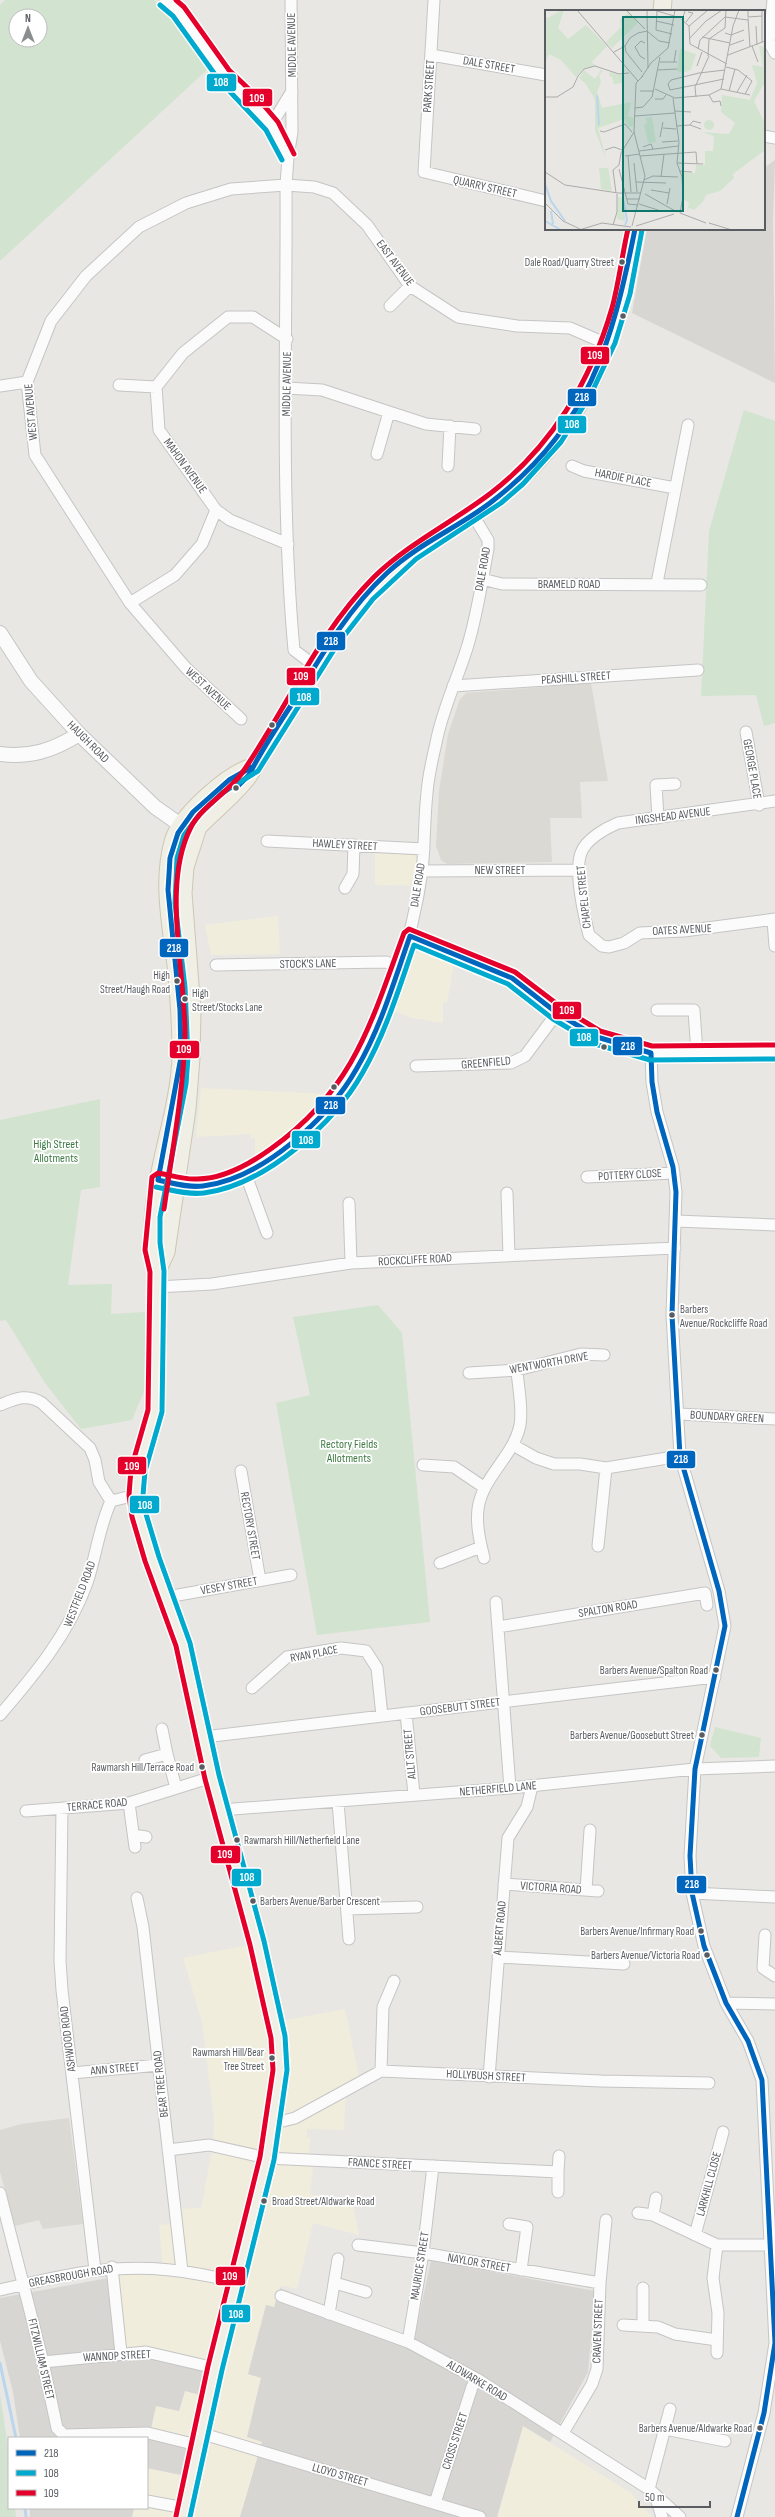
<svg xmlns="http://www.w3.org/2000/svg" width="775" height="2517" viewBox="0 0 775 2517" font-family="'Sofia Sans Condensed',sans-serif">
<style>
.commercial{fill:#f1eddc}
.industrial{fill:#d8d6d3}
.education{fill:#dbd9d3}
.green{fill:#d2e3d0;fill-rule:evenodd}
.lines{fill:none;stroke-linecap:round;stroke-linejoin:round}
.stream{stroke:#bad6ee;stroke-width:3}
.minor-casing{stroke:#c5c5c5;stroke-width:13}
.tertiary-casing{stroke:#c5c5c5;stroke-width:16}
.primary-casing{stroke:#cdc7b3;stroke-width:19}
.minor{stroke:#fcfbfb;stroke-width:11}
.tertiary{stroke:#fcfbfb;stroke-width:14}
.primary{stroke:#f0efe6;stroke-width:17}
.bus-1-casing{stroke:#fff;stroke-width:8}
.bus-2-casing{stroke:#fff;stroke-width:8}
.bus-3-casing{stroke:#fff;stroke-width:8}
.bus-1{stroke:#0065bd;stroke-width:5}
.bus-2{stroke:#00a9ce;stroke-width:5}
.bus-3{stroke:#e4002b;stroke-width:5}
.bus-dot{fill:#595c60;stroke:#fff;stroke-width:1.5}
.labels{text-anchor:middle;dominant-baseline:central;stroke-width:3.5;stroke-linejoin:round;paint-order:stroke}
.bus-label{font-size:11px;fill:#595c60;stroke:#fff;text-anchor:end}
.street-label{font-size:12px;fill:#595c60;stroke:#fff}
.park-label{font-size:12px;fill:#3d7a43;stroke:#fff}
.inset-river{fill:none;stroke:#bad6ee;stroke-width:2}
.inset-road{fill:none;stroke:#ababab;stroke-width:1}
.view{fill:#0f766e;fill-opacity:0.15;stroke:#0f766e;stroke-width:2}
.inset-edge{fill:none;stroke:#595c60;stroke-width:2}
.line-badge{stroke:#fff;stroke-width:1.5}
.badge-label{font-size:11px;text-anchor:middle;font-weight:bold;fill:#fff}
</style>
<rect width="100%" height="100%" fill="#e8e7e3"/>
<!-- commercial -->
<path class="commercial" d="M375,849L411,850L418,860L416,886L375,885Z
M278,916L280,954L211,955L205,925Z
M423,949L455,959L447,1003L443,1002V1023L412,1018L391,1010L410,958Z
M201,1088L330,1094L295,1133L255,1162V1138H251V1134L196,1137Z
M257,1943L275,2022L345,2009L360,2082L346,2091L344,2130L307,2129V2137H310L309,2160H314L310,2194L353,2205L359,2235L313,2223L297,2289L281,2285L274,2308L266,2305L248,2374L261,2378L253,2410H255L262,2442L240,2517H132L134,2508H147V2468L181,2475L188,2449L149,2438L156,2406L179,2411L185,2391L208,2397L121,2353L112,2267L163,2269L159,2225L177,2223L175,2209L201,2208L213,2145L214,2119L202,2022L183,1958Z
M523,2426L631,2493L652,2517H497Z"/>
<!-- industrial -->
<path class="industrial" d="M775,160L773,219L775,383L632,313L647,229H764V168Z
M431,2260L595,2291L588,2372L550,2442L523,2426L497,2517H240L262,2442L247,2437L261,2378L248,2374L266,2305L274,2307L280,2288L414,2340Z
M108,2278L121,2353L215,2368L208,2397L185,2391L179,2411L156,2406L149,2438L188,2448L181,2475L147,2468V2438H20L13,2392L0,2341V2298Z
M30,2508H134L132,2517H30Z"/>
<!-- education -->
<path class="education" d="M591,683L608,781L580,782L582,818H550L552,862L447,864L441,860L436,846L439,791L448,734L460,699L466,693Z
M69,2118L83,2224L43,2229L39,2220L15,2226L0,2172V2130L21,2124Z"/>
<!-- green -->
<path class="green" d="M5,0H154L177,18L208,69L0,261V5ZM16,16H40V40H16Z
M744,410L775,421V723L764,726L756,695L701,696L709,531Z
M100,1099V1187L81,1190L68,1285L112,1284L111,1314L145,1312L147,1384L132,1420L81,1429L45,1383L6,1320L0,1321V1120Z
M378,1305L402,1333L430,1622L317,1635L276,1403L310,1395L293,1317Z
M715,1727L761,1738L759,1757L721,1758L710,1746Z
M0,2394L9,2454V2508H15L16,2517H0Z"/>
<g class="lines">
<!-- stream -->
<path class="stream" d="M0,2363L16,2438
M25,2508L26,2517"/>
<defs>
<path id="minor" d="M165,0L178,11L224,75L250,100L272,126L288,157
M291,0L292,132L288,157L286,185C287,340 280,496 294,650L315,666
M434,0L424,172L546,201
M773,0L769,42L775,53
M431,55L546,75
M269,123L278,114L292,91
M764,136L775,138
M390,306L410,286
M287,339L253,317H228L183,353L156,387L159,430L216,510L230,520L288,544
M119,385L156,387
M0,386L27,382
M286,388L322,390L389,412L377,454
M389,412L426,424L475,429
M448,466L450,426
M572,466L584,471L675,488
M482,579L502,584L701,585
M657,583L688,425
M130,603L175,575L202,544L216,510
M453,686L698,670
M241,719L186,668L130,603L35,455L27,382L51,321L86,276L139,227L186,203L231,189L286,185L314,187L333,193L367,225L410,286L458,317L517,326L570,328L607,344
M746,732L759,805
M775,801L618,823C606,828 586,839 581,853C574,872 584,915 589,935L602,946L609,947L624,943L640,933L684,931L775,919
M658,818L656,785L675,784
M267,841L424,849
M422,871L579,870
M345,888L353,874L354,845
M773,920L775,946
M410,936L512,978L557,1013L597,1037L651,1053L775,1052
M216,965L386,962L399,967
M657,1010H694L697,1053
M651,1053L652,1082L657,1112L673,1167L676,1192L672,1315L680,1456L719,1591L725,1626L695,1769L690,1856L692,1893L704,1946L726,2003L748,2041L762,2080L775,2343L764,2413L737,2517
M416,1066L511,1063L525,1056L557,1013
M246,1175L267,1233
M587,1177L674,1173
M169,1182C225,1191 251,1176 292,1141C312,1124 331,1106 346,1085C384,1031 413,936 422,871C425,845 424,819 427,793C428,777 432,760 436,743C442,710 457,680 467,648C477,616 482,581 488,549V540L473,515
M507,1193L509,1256
M349,1203L351,1263
M676,1221L775,1225
M157,1287L212,1284L351,1263L675,1248
M469,1373L517,1370L581,1354L604,1355
M0,1405C15,1399 27,1393 42,1403L90,1448L95,1460L99,1482L111,1501
M679,1414L775,1419
M513,1445L536,1458L554,1464H580L606,1468L680,1456
M423,1465L454,1467L485,1488
M241,1471L260,1580
M598,1546L606,1468
M484,1558C480,1542 476,1525 478,1509C482,1477 514,1456 520,1425C523,1408 518,1387 517,1370
M440,1563L481,1547
M167,1597L291,1575
M496,1602L510,1788
M498,1627L705,1593L707,1605
M252,1688L287,1657L341,1648L366,1651L377,1668L382,1716
M406,1713L414,1795
M0,1715C35,1674 68,1635 87,1583C96,1556 99,1527 111,1501L136,1495
M162,1729L167,1754
M204,1737L715,1677
M145,1760L167,1754L176,1788
M338,1802L349,1939
M129,1803L135,1847
M62,1808L60,1961L62,1990L95,2270
M221,1810L510,1788L695,1769L775,1766
M26,1811L129,1803L212,1777
M134,1835L146,1837
M504,1884L598,1891
M586,1890L590,1830
M692,1893L775,1897
M137,1898L143,1927L182,2271
M347,1909L417,1907
M765,1935L763,1968L775,1976
M498,1957L624,1964
M726,2003L775,2004
M381,2071L383,2007L394,1981
M72,2073L159,2065
M489,2077L508,1838L527,1807L532,1786
M274,2119L283,2121L295,2118L381,2071L601,2081L709,2083
M168,2150L209,2145L267,2158L558,2172L559,2156
M558,2192V2172
M0,2193L43,2362L57,2428L64,2435L148,2433L197,2445
M638,2213L653,2215L717,2245H771
M653,2215L656,2198
M509,2224L527,2227L521,2270
M695,2235L723,2132
M358,2245L423,2253L600,2283
M717,2245L713,2278L718,2313L717,2353
M112,2267L121,2353
M335,2283L366,2292
M0,2290C70,2273 126,2260 198,2274C212,2277 224,2278 236,2284
M281,2296L408,2342L477,2379L649,2489L680,2517
M329,2314L338,2259
M623,2325L658,2327L675,2334L717,2340
M643,2325V2288
M408,2342L423,2253L433,2166
M43,2362L146,2352L215,2368
M665,2429L725,2441
M200,2433L480,2517
M563,2433L592,2384L597,2369L600,2283L606,2220
M649,2489L670,2409
M656,2498L662,2517
M147,2501L185,2508
M435,2503L472,2387L477,2379"/>
<path id="tertiary" d="M0,633L31,681L79,734L155,807L189,831
M0,754C30,758 54,750 79,734"/>
<path id="primary" d="M662,11L663,0
M157,1271L166,1252L187,1109L191,1058L192,1011L183,893L185,867L198,827C213,811 237,793 249,775C287,715 320,651 366,596C402,554 450,531 494,500C557,454 597,385 618,311C625,285 629,256 635,229
M183,2517L215,2368L267,2158L280,2070L278,2037L257,1943L212,1777L183,1644L152,1559L139,1516L136,1495L138,1470L155,1411L157,1271C140,1199 179,1126 181,1056C181,1026 179,995 176,965C171,925 162,882 173,842C180,816 227,775 252,767"/>
</defs>
<!-- minor casing -->
<use href="#minor" class="minor-casing"/>
<!-- tertiary casing -->
<use href="#tertiary" class="tertiary-casing"/>
<!-- primary casing -->
<use href="#primary" class="primary-casing"/>
<!-- minor -->
<use href="#minor" class="minor"/>
<!-- tertiary -->
<use href="#tertiary" class="tertiary"/>
<!-- primary -->
<use href="#primary" class="primary"/>
<defs>
<path id="bus-1" d="M252,767L229,780L193,812L178,833L170,858L168,890L180,1010L181,1057L158,1180C173,1183 188,1188 203,1186C262,1179 329,1118 357,1068C381,1027 394,981 410,936L512,978L557,1013L597,1037L651,1053L652,1082L657,1112L673,1167L676,1192L672,1315L680,1456L719,1591L725,1626L695,1769L690,1856L692,1893L704,1946L726,2003L748,2041L762,2080L775,2343L764,2413L737,2517
M235,789L249,775C262,749 278,725 294,701C321,656 348,609 387,573C418,544 457,528 490,503C589,428 612,344 635,229"/>
<path id="bus-2" d="M160,5L173,16L219,80L266,130L282,160
M156,1187C172,1190 188,1195 204,1193C265,1185 334,1124 363,1072C386,1032 399,988 414,945L508,984L553,1019L595,1044L650,1060L775,1059
M190,2517L222,2370L274,2160L287,2070L285,2036L264,1941L219,1775L190,1643L159,1557L146,1514L143,1495L145,1471L162,1412L164,1271L160,1243V1217L186,1084L188,1057L185,987L175,903L177,858L184,835L200,814L222,793L258,771L337,645L373,599L416,559L501,503L523,484L561,442L591,394L615,343L630,294L642,230"/>
<path id="bus-3" d="M176,0L184,7L229,70L255,95L278,122L294,154
M164,1209C172,1152 183,1095 185,1037C186,973 161,885 191,827C201,807 229,792 242,773C287,708 318,633 374,577C409,543 453,522 491,493C551,447 591,381 612,308C619,282 622,255 628,229
M176,2516L208,2366L260,2157L273,2070L271,2038L250,1945L205,1779L176,1646L145,1561L132,1517L129,1495L131,1469L148,1410L150,1272L145,1250L152,1177L158,1173C171,1175 184,1180 197,1179C224,1179 250,1164 272,1148C354,1089 371,1023 404,933L409,929L515,972L561,1007L600,1031L652,1046L775,1045"/>
</defs>
<!-- bus-1 casing -->
<use href="#bus-1" class="bus-1-casing"/>
<!-- bus-2 casing -->
<use href="#bus-2" class="bus-2-casing"/>
<!-- bus-3 casing -->
<use href="#bus-3" class="bus-3-casing"/>
<!-- bus-1 -->
<use href="#bus-1" class="bus-1"/>
<!-- bus-2 -->
<use href="#bus-2" class="bus-2"/>
<!-- bus-3 -->
<use href="#bus-3" class="bus-3"/>
</g>
<!-- markers -->
<g class="bus-dot">
<circle cx="622" cy="262" r="3.5"/>
<circle cx="623" cy="316" r="3.5"/>
<circle cx="272" cy="725" r="3.5"/>
<circle cx="236" cy="788" r="3.5"/>
<circle cx="177" cy="981" r="3.5"/>
<circle cx="185" cy="999" r="3.5"/>
<circle cx="604" cy="1047" r="3.5"/>
<circle cx="334" cy="1087" r="3.5"/>
<circle cx="672" cy="1315" r="3.5"/>
<circle cx="716" cy="1670" r="3.5"/>
<circle cx="702" cy="1735" r="3.5"/>
<circle cx="202" cy="1767" r="3.5"/>
<circle cx="237" cy="1840" r="3.5"/>
<circle cx="253" cy="1901" r="3.5"/>
<circle cx="701" cy="1931" r="3.5"/>
<circle cx="707" cy="1955" r="3.5"/>
<circle cx="272" cy="2058" r="3.5"/>
<circle cx="264" cy="2201" r="3.5"/>
<circle cx="760" cy="2428" r="3.5"/>
</g>
<g class="labels">
<!-- bus labels -->
<g class="bus-label">
<text x="614" y="262">Dale Road/Quarry Street</text>
<text x="170" y="975">High<tspan x="170" dy="14">Street/Haugh Road</tspan></text>
<text x="192" y="993" text-anchor="start">High<tspan x="192" dy="14">Street/Stocks Lane</tspan></text>
<text x="680" y="1309" text-anchor="start">Barbers<tspan x="680" dy="14">Avenue/Rockcliffe Road</tspan></text>
<text x="708" y="1670">Barbers Avenue/Spalton Road</text>
<text x="694" y="1735">Barbers Avenue/Goosebutt Street</text>
<text x="194" y="1767">Rawmarsh Hill/Terrace Road</text>
<text x="244" y="1840" text-anchor="start">Rawmarsh Hill/Netherfield Lane</text>
<text x="260" y="1901" text-anchor="start">Barbers Avenue/Barber Crescent</text>
<text x="694" y="1931">Barbers Avenue/Infirmary Road</text>
<text x="700" y="1955">Barbers Avenue/Victoria Road</text>
<text x="264" y="2052">Rawmarsh Hill/Bear<tspan x="264" dy="14">Tree Street</tspan></text>
<text x="272" y="2201" text-anchor="start">Broad Street/Aldwarke Road</text>
<text x="752" y="2428">Barbers Avenue/Aldwarke Road</text>
</g>
<!-- street labels -->
<g class="street-label">
<text transform="translate(292 45) rotate(-91)">MIDDLE AVENUE</text>
<text transform="translate(489 65) rotate(10)">DALE STREET</text>
<text transform="translate(429 86) rotate(-86)">PARK STREET</text>
<text transform="translate(485 187) rotate(13)">QUARRY STREET</text>
<text transform="translate(395 263) rotate(53)">EAST AVENUE</text>
<text transform="translate(287 384) rotate(-89)">MIDDLE AVENUE</text>
<text transform="translate(31 412) rotate(-95)">WEST AVENUE</text>
<text transform="translate(185 466) rotate(54)">MAHON AVENUE</text>
<text transform="translate(623 478) rotate(11)">HARDIE PLACE</text>
<text transform="translate(483 569) rotate(-80)">DALE ROAD</text>
<text x="569" y="584">BRAMELD ROAD</text>
<text transform="translate(576 678) rotate(-4)">PEASHILL STREET</text>
<text transform="translate(208 689) rotate(43)">WEST AVENUE</text>
<text transform="translate(88 742) rotate(45)">HAUGH ROAD</text>
<text transform="translate(752 769) rotate(80)">GEORGE PLACE</text>
<text transform="translate(673 816) rotate(-7)">INGSHEAD AVENUE</text>
<text transform="translate(345 845) rotate(3)">HAWLEY STREET</text>
<text x="500" y="870">NEW STREET</text>
<text transform="translate(418 885) rotate(-81)">DALE ROAD</text>
<text transform="translate(584 897) rotate(-96)">CHAPEL STREET</text>
<text transform="translate(682 930) rotate(-3)">OATES AVENUE</text>
<text transform="translate(308 964) rotate(-1)">STOCK'S LANE</text>
<text transform="translate(486 1063) rotate(-5)">GREENFIELD</text>
<text transform="translate(630 1175) rotate(-3)">POTTERY CLOSE</text>
<text transform="translate(415 1260) rotate(-3)">ROCKCLIFFE ROAD</text>
<text transform="translate(549 1363) rotate(-10)">WENTWORTH DRIVE</text>
<text transform="translate(727 1417) rotate(3)">BOUNDARY GREEN</text>
<text transform="translate(250 1526) rotate(80)">RECTORY STREET</text>
<text transform="translate(229 1586) rotate(-10)">VESEY STREET</text>
<text transform="translate(80 1594) rotate(-69)">WESTFIELD ROAD</text>
<text transform="translate(608 1609) rotate(-9)">SPALTON ROAD</text>
<text transform="translate(314 1654) rotate(-11)">RYAN PLACE</text>
<text transform="translate(460 1707) rotate(-7)">GOOSEBUTT STREET</text>
<text transform="translate(410 1754) rotate(-95)">ALLT STREET</text>
<text transform="translate(498 1789) rotate(-5)">NETHERFIELD LANE</text>
<text transform="translate(97 1805) rotate(-5)">TERRACE ROAD</text>
<text transform="translate(551 1888) rotate(4)">VICTORIA ROAD</text>
<text transform="translate(500 1928) rotate(-85)">ALBERT ROAD</text>
<text transform="translate(68 2039) rotate(-97)">ASHWOOD ROAD</text>
<text transform="translate(115 2069) rotate(-5)">ANN STREET</text>
<text transform="translate(486 2076) rotate(3)">HOLLYBUSH STREET</text>
<text transform="translate(161 2084) rotate(-96)">BEAR TREE ROAD</text>
<text transform="translate(380 2164) rotate(3)">FRANCE STREET</text>
<text transform="translate(709 2184) rotate(-75)">LARKHILL CLOSE</text>
<text transform="translate(479 2263) rotate(10)">NAYLOR STREET</text>
<text transform="translate(420 2266) rotate(-81)">MAURICE STREET</text>
<text transform="translate(71 2276) rotate(-10)">GREASBROUGH ROAD</text>
<text transform="translate(598 2331) rotate(-88)">CRAVEN STREET</text>
<text transform="translate(117 2356) rotate(-3)">WANNOP STREET</text>
<text transform="translate(41 2359) rotate(77)">FITZWILLIAM STREET</text>
<text transform="translate(477 2381) rotate(31)">ALDWARKE ROAD</text>
<text transform="translate(455 2441) rotate(-72)">CROSS STREET</text>
<text transform="translate(340 2475) rotate(16)">LLOYD STREET</text>
</g>
<!-- park labels -->
<g class="park-label">
<text x="56" y="1144">High Street<tspan x="56" dy="14">Allotments</tspan></text>
<text x="349" y="1444">Rectory Fields<tspan x="349" dy="14">Allotments</tspan></text>
</g>
</g>
<!-- overview -->
<g transform="translate(545 10)">
<rect width="220" height="220" fill="#e8e7e3"/>
<path d="M17,0H19L13,18L23,29L41,15L62,36L47,52L51,56L38,59L31,67L16,50L4,44L0,53V6L3,8ZM84,2L94,12L67,38L61,32L76,17L75,10ZM214,36L220,37V72L209,91L220,114V140L188,164L189,168L175,181L161,185L158,192L149,200L144,198L142,203L144,192L139,190L138,162L150,163L151,155H160V141H168L169,126L157,122L184,124L190,113L176,102L177,85L205,90L212,73L207,55L218,57ZM135,39L151,44L146,60L137,63L132,61ZM39,60L50,69L56,60L58,61L54,65L56,72L52,82L57,98L86,92L83,106L89,108L88,116L84,117L79,109L53,118L61,149L50,120V89L40,73L34,68L32,72ZM65,62L79,66L77,73L69,74L67,67L64,66ZM107,107L111,132L103,133L99,115L102,114L101,108ZM159 115a5 5 0 1 1 10 0a5 5 0 1 1-10 0ZM54,158H63L67,181L56,179ZM73,187L78,188L80,211L72,209Z" fill="#d2e3d0"/>
<path class="inset-river" d="M52,85L54,115M0,174L6,191L20,211M78,188L82,210L80,215M6,201L8,214M0,211L16,220"/>
<path class="inset-road" d="M32,0L93,71M81,0L100,19M102,0L103,58M109,0L129,6M163,0L144,16L145,34L182,54M203,0V7L217,6M112,1L111,20L127,24M140,1L137,10L144,16M203,8L205,37M111,11L129,15M141,12L148,3L143,2M211,16L212,35M180,23L186,25L199,20M157,27L185,33M144,29L161,11L177,0M217,32V0M100,33L96,31L90,37L95,46L100,49M185,35L199,30M207,36L213,52M153,39L155,30L180,7L203,10M69,42L80,36M183,45L220,31M163,46L164,29L180,18L181,0M115,52H132M129,52L131,40M152,56L157,42M181,57L193,60L207,71L200,84M113,60L132,59M97,62L81,42L80,36L85,28L93,23L102,21L114,31L125,33M96,68L106,53L123,38L130,0M179,69L125,80L123,74L126,70L154,63L180,60M110,79L130,88L164,85L176,79M176,79L188,16L194,0M176,79L205,85M95,81H109M184,81L190,59M192,82L202,65M164,85L168,92L175,91L176,96M0,87H12L28,77L33,66L39,59L50,56L74,64L84,63M151,87L150,77L164,46M128,88L134,132L132,153L137,167L138,187L135,203M110,89H118L121,85M90,98L98,97L107,87L115,47M130,101L146,102M90,106L130,103M145,115L148,111L156,113M131,116L145,115L156,119M118,118L131,119M55,121L59,122L80,114L87,122M115,127L118,112M117,132L133,131M98,137L106,134L108,139M60,140L69,137L77,140M94,141L133,136M80,146L95,144M83,146L86,182M95,146L151,142L152,154M89,153L92,182M132,153L158,154M74,159L83,194L93,195M68,160L74,155L76,143L89,122M68,160L71,183M134,161L147,162M0,162L20,175L73,183H96M116,167L119,144M99,170L108,166L133,167M91,172L121,173M106,180L124,183M100,184L132,202M82,189H95M0,193L18,211L35,219M94,194L116,201M122,194L125,178M135,203L161,213M164,213L187,220M68,215L72,202V184M87,216L100,166L89,122L91,73L98,66M91,216L129,204M34,220L57,213L86,217"/>
<path class="view" d="M78,7H138V201H78Z"/>
<rect width="220" height="220" class="inset-edge"/>
</g>
<g class="line-badge">
<rect x="206" y="73" width="31" height="19" rx="4" fill="#00a9ce"/>
<rect x="242" y="88" width="31" height="19" rx="4" fill="#e4002b"/>
<rect x="580" y="346" width="30" height="19" rx="4" fill="#e4002b"/>
<rect x="567" y="388" width="30" height="19" rx="4" fill="#0065bd"/>
<rect x="557" y="415" width="30" height="19" rx="4" fill="#00a9ce"/>
<rect x="316" y="631" width="30" height="20" rx="4" fill="#0065bd"/>
<rect x="286" y="667" width="30" height="19" rx="4" fill="#e4002b"/>
<rect x="289" y="687" width="31" height="19" rx="4" fill="#00a9ce"/>
<rect x="159" y="938" width="30" height="20" rx="4" fill="#0065bd"/>
<rect x="552" y="1001" width="30" height="19" rx="4" fill="#e4002b"/>
<rect x="569" y="1028" width="30" height="19" rx="4" fill="#00a9ce"/>
<rect x="612" y="1036" width="31" height="20" rx="4" fill="#0065bd"/>
<rect x="169" y="1040" width="31" height="19" rx="4" fill="#e4002b"/>
<rect x="315" y="1096" width="31" height="19" rx="4" fill="#0065bd"/>
<rect x="291" y="1130" width="30" height="19" rx="4" fill="#00a9ce"/>
<rect x="666" y="1450" width="30" height="19" rx="4" fill="#0065bd"/>
<rect x="117" y="1456" width="30" height="19" rx="4" fill="#e4002b"/>
<rect x="129" y="1495" width="31" height="19" rx="4" fill="#00a9ce"/>
<rect x="210" y="1845" width="31" height="19" rx="4" fill="#e4002b"/>
<rect x="231" y="1868" width="31" height="19" rx="4" fill="#00a9ce"/>
<rect x="676" y="1875" width="31" height="19" rx="4" fill="#0065bd"/>
<rect x="215" y="2266" width="31" height="20" rx="4" fill="#e4002b"/>
<rect x="221" y="2304" width="30" height="19" rx="4" fill="#00a9ce"/>
</g>
<g class="badge-label">
<text x="221" y="86">108</text>
<text x="257" y="102">109</text>
<text x="595" y="359">109</text>
<text x="582" y="401">218</text>
<text x="572" y="428">108</text>
<text x="331" y="645">218</text>
<text x="301" y="680">109</text>
<text x="304" y="701">108</text>
<text x="174" y="952">218</text>
<text x="567" y="1014">109</text>
<text x="584" y="1041">108</text>
<text x="628" y="1050">218</text>
<text x="184" y="1053">109</text>
<text x="331" y="1109">218</text>
<text x="306" y="1144">108</text>
<text x="681" y="1463">218</text>
<text x="132" y="1470">109</text>
<text x="145" y="1509">108</text>
<text x="225" y="1858">109</text>
<text x="247" y="1881">108</text>
<text x="692" y="1888">218</text>
<text x="230" y="2280">109</text>
<text x="236" y="2318">108</text>
</g>
<!-- legend -->
<rect x="8" y="2437" width="140" height="72" fill="#ffffff" stroke="#bdbebf"/>
<rect x="16" y="2450" width="20" height="6" fill="#0065bd" stroke="#bdbebf"/>
<text x="44" y="2457" font-size="12" fill="#595c60">218</text>
<rect x="16" y="2470" width="20" height="6" fill="#00a9ce" stroke="#bdbebf"/>
<text x="44" y="2477" font-size="12" fill="#595c60">108</text>
<rect x="16" y="2490" width="20" height="6" fill="#e4002b" stroke="#bdbebf"/>
<text x="44" y="2497" font-size="12" fill="#595c60">109</text>
<!-- north arrow -->
<g transform="translate(28 28)"><circle r="19" fill="#ffffff" stroke="#bdbebf"/>
<path d="M0-3L7 15L0 10L-7 15Z" fill="#8b8d8e"/>
<text y="-6" font-size="11" font-weight="bold" text-anchor="middle" fill="#595c60">N</text>
</g>
<!-- scale -->
<path d="M639 2501v6h71v-6" fill="none" stroke="#595c60" stroke-width="2"/>
<text x="645" y="2501" font-size="12" fill="#595c60" stroke="#ffffff" stroke-width="3" paint-order="stroke">50 m</text>
</svg>
